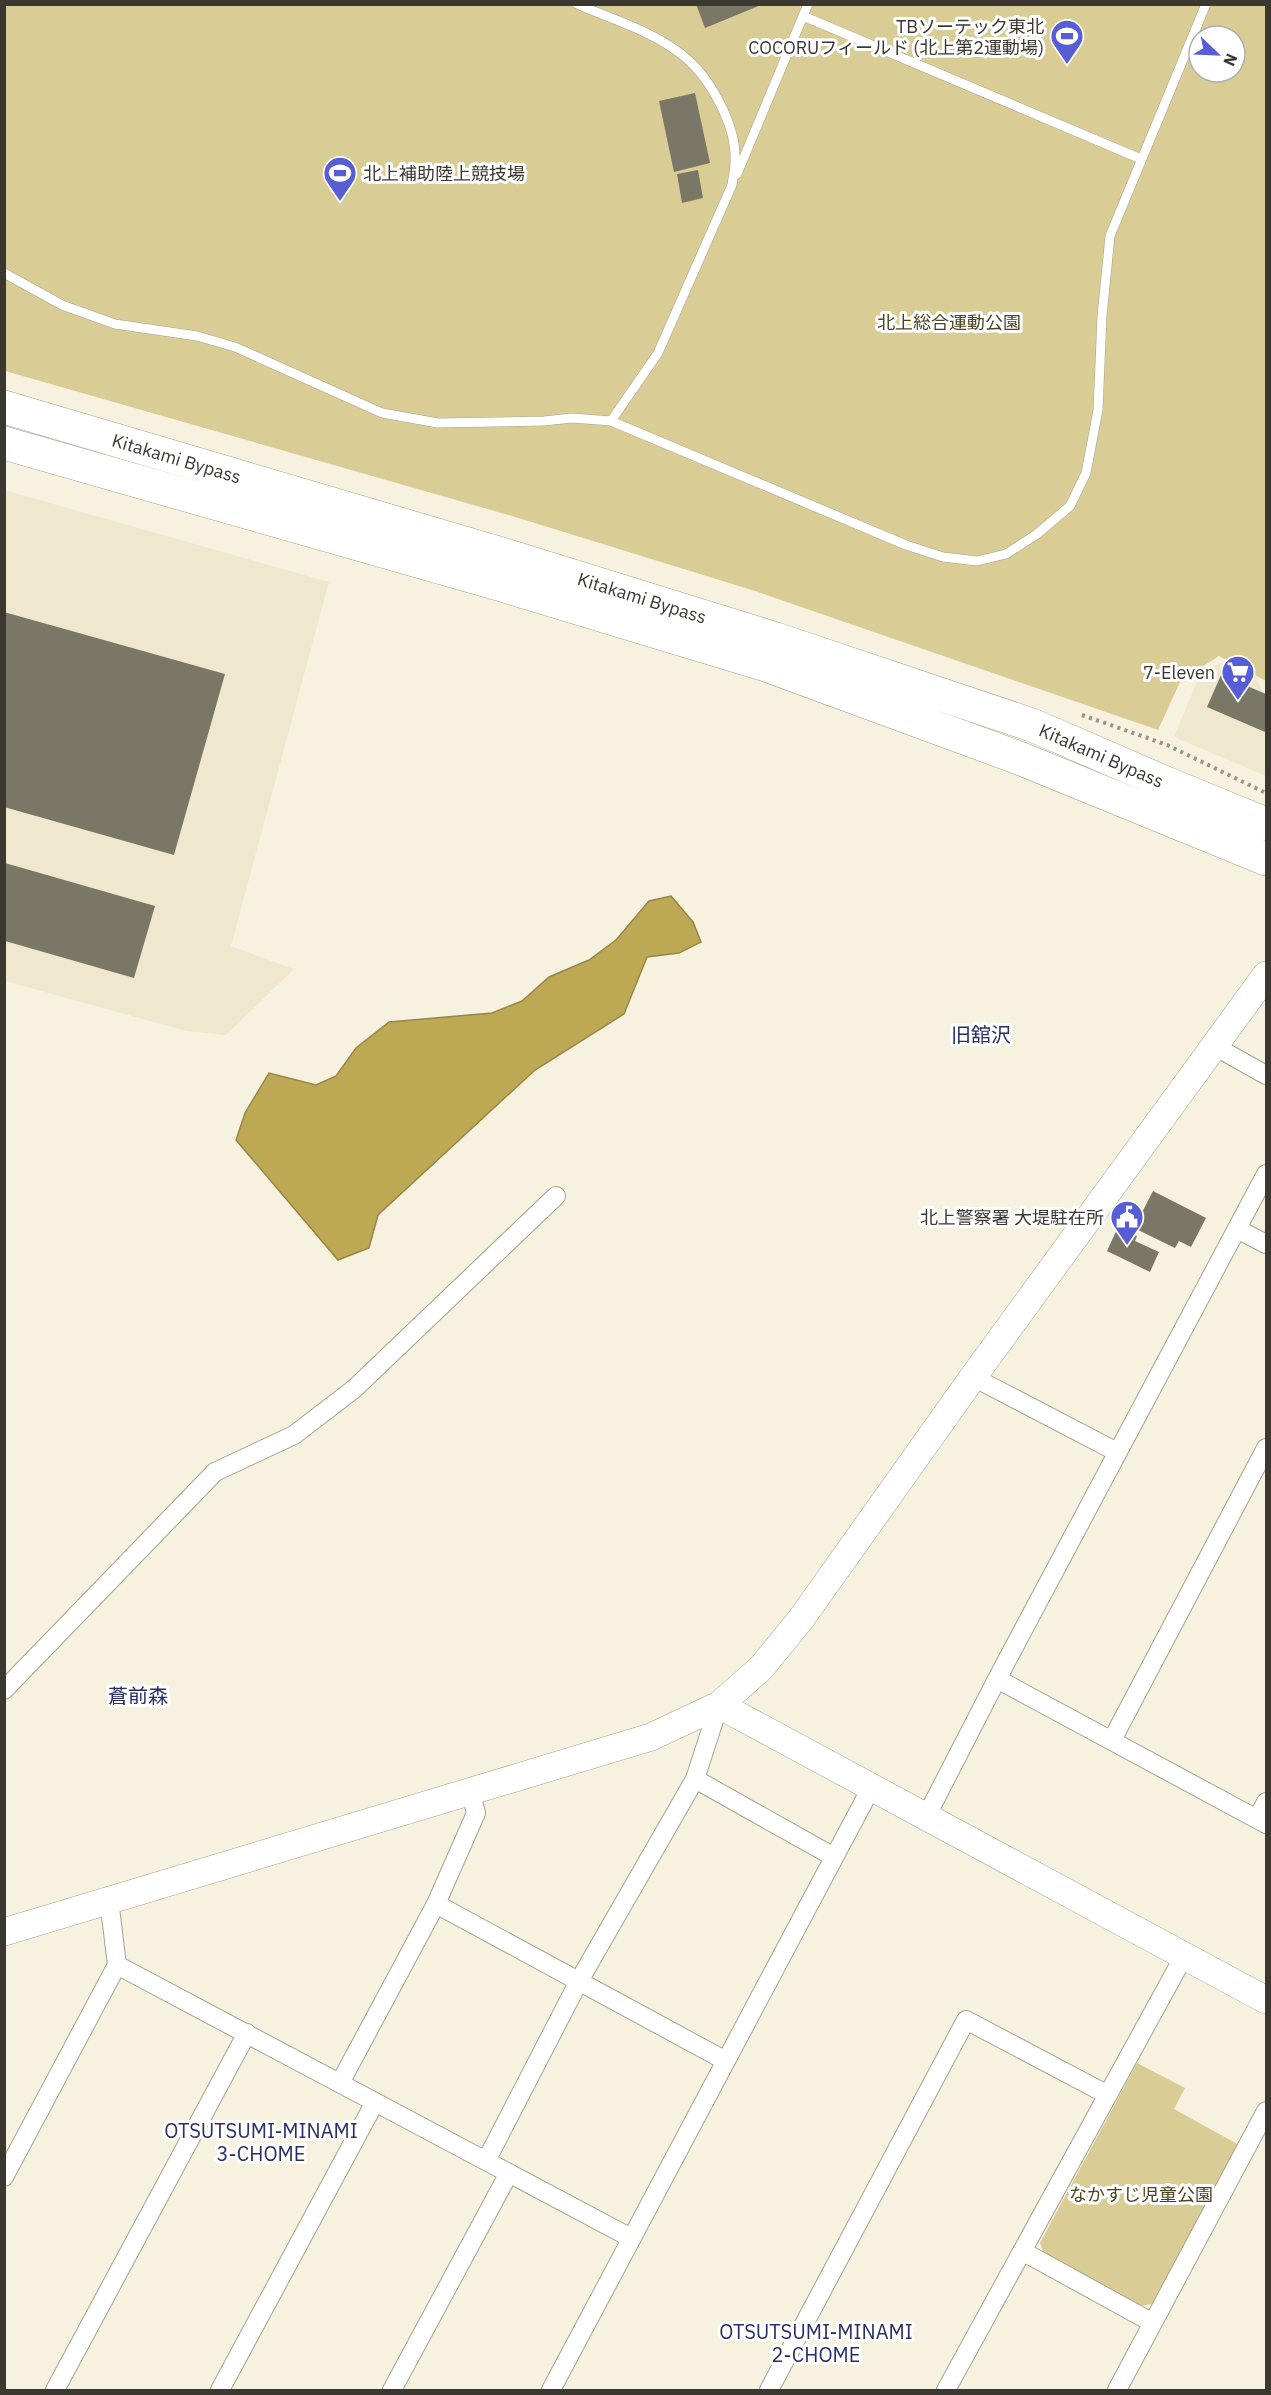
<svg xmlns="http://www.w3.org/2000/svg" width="1271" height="2395" viewBox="0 0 1271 2395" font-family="'IBM Plex Sans','Noto Sans JP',sans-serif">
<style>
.built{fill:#efe8ce}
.green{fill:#d9cc94;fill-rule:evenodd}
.water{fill:#bda953;stroke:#968749;stroke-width:1.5}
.building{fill:#7b7766}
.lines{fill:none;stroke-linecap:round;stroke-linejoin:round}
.lane-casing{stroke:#a6a290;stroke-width:10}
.street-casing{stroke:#a6a290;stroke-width:20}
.secondary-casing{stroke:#a6a290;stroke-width:28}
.highway-casing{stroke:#a6a290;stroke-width:34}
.path{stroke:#989588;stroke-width:4;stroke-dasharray:3 4.5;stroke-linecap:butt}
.lane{stroke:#fff;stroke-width:9}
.street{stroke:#fff;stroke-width:18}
.secondary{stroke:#fff;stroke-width:27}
.highway{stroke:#fff;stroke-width:33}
.labels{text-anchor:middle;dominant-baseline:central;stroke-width:6;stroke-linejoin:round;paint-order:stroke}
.poi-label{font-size:18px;fill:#3a3831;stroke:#fff;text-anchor:end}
.park-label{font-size:18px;fill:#4d441f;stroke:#fff}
.street-label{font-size:18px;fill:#3a3831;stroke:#fff}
.neighbourhood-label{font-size:20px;fill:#292e68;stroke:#fff}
</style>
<rect width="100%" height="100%" fill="#f7f2e0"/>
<!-- built -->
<path class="built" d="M4,490L329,582L231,946L294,969L226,1035L186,1031L5,981Z
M1221,663L1257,679L1262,691L1266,693V776L1174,737L1201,672Z"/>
<!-- green -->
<path class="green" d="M4,5H1266V681L1219,656L1181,680L1158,730L755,591L512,516L5,371ZM1199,36H1235V72H1199Z
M1137,2063L1185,2088L1174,2109L1241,2146L1157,2303L1140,2306L1044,2254L1040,2243Z"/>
<!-- water -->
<path class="water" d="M671,896L693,922L701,942L679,953L647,957L624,1014L535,1070L378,1215L369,1248L338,1260L236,1140L245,1113L269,1073L316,1085L336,1076L356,1048L389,1022L492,1013L522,1001L549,977L589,960L616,940L649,901Z"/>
<!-- building -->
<path class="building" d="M696,4H761V5L705,28Z
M695,93L710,163L674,172L659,101Z
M698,170L703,198L682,203L677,174Z
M4,612L225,674L174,855L4,807Z
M1221,675L1266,694L1265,732L1207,707Z
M5,863L155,906L134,978L5,941Z
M1153,1191L1206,1218L1191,1247L1179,1241L1175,1248L1134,1228Z
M1118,1227L1137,1236L1135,1241L1159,1252L1150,1272L1107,1251Z"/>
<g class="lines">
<defs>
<path id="lane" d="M577,4C611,19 652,31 681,54C710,76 737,126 735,162C735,170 733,177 732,185L658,353L611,421
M803,16L1141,159
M737,174L808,4
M4,273L62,305L115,324L197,336L235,347L382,413L438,423L544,421L572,418L611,421L906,545L943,557L977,561L1006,554L1037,534L1070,506L1086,473L1098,410L1102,316L1110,236L1206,4"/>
<path id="street" d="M1216,1047L1266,1075
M1237,1229L1266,1244
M973,1377L1117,1452
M997,1679L1266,1824
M4,1690L215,1472L294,1435L354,1389L556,1196
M1112,1740L1266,1448
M695,1779L834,1857
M926,1817L997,1679L1266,1174
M1257,1819L1266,1802
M109,1900L117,1965L631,2238
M436,1904L726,2061
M340,2083L436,1904L476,1813L470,1791
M486,2161L579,1981L695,1779L719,1705
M4,2177L117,1965
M1022,2251L1153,2323
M55,2390L247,2033
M220,2390L375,2102
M392,2390L509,2173
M551,2390L871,1788
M769,2390L966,2020L1108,2095
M946,2390L1184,1956
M1117,2390L1266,2111"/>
<path id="secondary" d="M719,1705L1266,2000
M4,1932L651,1737L719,1705L761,1668L801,1619L973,1377L1266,975"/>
<g id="highway">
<path id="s1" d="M4,407L515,558L776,639L1032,725L1168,784L1266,824"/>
<path d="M4,443L505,586L766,665L1019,758L1266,859"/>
</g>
</defs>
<!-- lane casing -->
<use href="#lane" class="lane-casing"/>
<!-- street casing -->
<use href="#street" class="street-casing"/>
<!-- secondary casing -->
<use href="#secondary" class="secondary-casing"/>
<!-- highway casing -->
<use href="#highway" class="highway-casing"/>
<!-- path -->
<path class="path" d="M1082,715L1167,745L1266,793"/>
<!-- lane -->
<use href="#lane" class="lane"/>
<!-- street -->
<use href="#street" class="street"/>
<!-- secondary -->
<use href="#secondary" class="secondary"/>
<!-- highway -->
<use href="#highway" class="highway"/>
</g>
<!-- icons -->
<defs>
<symbol id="stadium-pin" viewBox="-11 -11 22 30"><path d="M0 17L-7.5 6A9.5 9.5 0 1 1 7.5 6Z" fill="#575ed5" stroke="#fff"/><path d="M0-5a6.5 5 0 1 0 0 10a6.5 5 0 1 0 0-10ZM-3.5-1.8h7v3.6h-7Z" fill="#fff"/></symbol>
<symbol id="supermarket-pin" viewBox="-11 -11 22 30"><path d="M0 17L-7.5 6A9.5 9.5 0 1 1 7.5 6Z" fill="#575ed5" stroke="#fff"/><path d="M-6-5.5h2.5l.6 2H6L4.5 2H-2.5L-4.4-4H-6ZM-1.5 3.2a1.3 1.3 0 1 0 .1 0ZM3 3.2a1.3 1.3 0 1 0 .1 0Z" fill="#fff"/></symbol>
<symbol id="civic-pin" viewBox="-11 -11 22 30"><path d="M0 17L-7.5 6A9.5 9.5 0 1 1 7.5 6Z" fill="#575ed5" stroke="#fff"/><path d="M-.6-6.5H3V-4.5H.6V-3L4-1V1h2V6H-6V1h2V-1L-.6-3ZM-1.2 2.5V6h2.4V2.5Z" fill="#fff"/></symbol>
</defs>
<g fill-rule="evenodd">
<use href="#stadium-pin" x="1048" y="17" width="38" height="52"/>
<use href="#stadium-pin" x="321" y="154" width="38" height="52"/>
<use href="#supermarket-pin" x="1219" y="653" width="38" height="52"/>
<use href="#civic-pin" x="1108" y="1198" width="38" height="52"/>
</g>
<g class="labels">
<!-- poi labels -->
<g class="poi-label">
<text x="1044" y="26">TBソーテック東北<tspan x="1044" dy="21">COCORUフィールド (北上第2運動場)</tspan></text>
<text x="363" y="173" text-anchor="start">北上補助陸上競技場</text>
<text x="1215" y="672">7-Eleven</text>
<text x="1104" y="1217">北上警察署 大堤駐在所</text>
</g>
<!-- park labels -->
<g class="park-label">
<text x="949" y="322">北上総合運動公園</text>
<text x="1141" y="2194">なかすじ児童公園</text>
</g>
<!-- street labels -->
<g class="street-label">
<text stroke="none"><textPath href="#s1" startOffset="180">Kitakami Bypass</textPath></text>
<text stroke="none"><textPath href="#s1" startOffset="666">Kitakami Bypass</textPath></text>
<text stroke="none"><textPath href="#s1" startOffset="1152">Kitakami Bypass</textPath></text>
</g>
<!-- neighbourhood labels -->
<g class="neighbourhood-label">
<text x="981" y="1034">旧舘沢</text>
<text x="138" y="1695">蒼前森</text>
<text x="261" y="2130">OTSUTSUMI-MINAMI<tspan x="261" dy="23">3-CHOME</tspan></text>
<text x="816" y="2331">OTSUTSUMI-MINAMI<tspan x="816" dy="23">2-CHOME</tspan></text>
</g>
</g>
<!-- border -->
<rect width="1271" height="2395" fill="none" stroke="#3a3831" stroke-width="12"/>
<!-- north arrow -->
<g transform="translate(1217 54) rotate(113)"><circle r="28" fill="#ffffff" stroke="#b0afad" stroke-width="1.5"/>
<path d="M0-4.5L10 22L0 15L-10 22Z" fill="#575ed5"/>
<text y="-9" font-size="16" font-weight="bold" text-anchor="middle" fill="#3a3831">N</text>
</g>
</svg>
